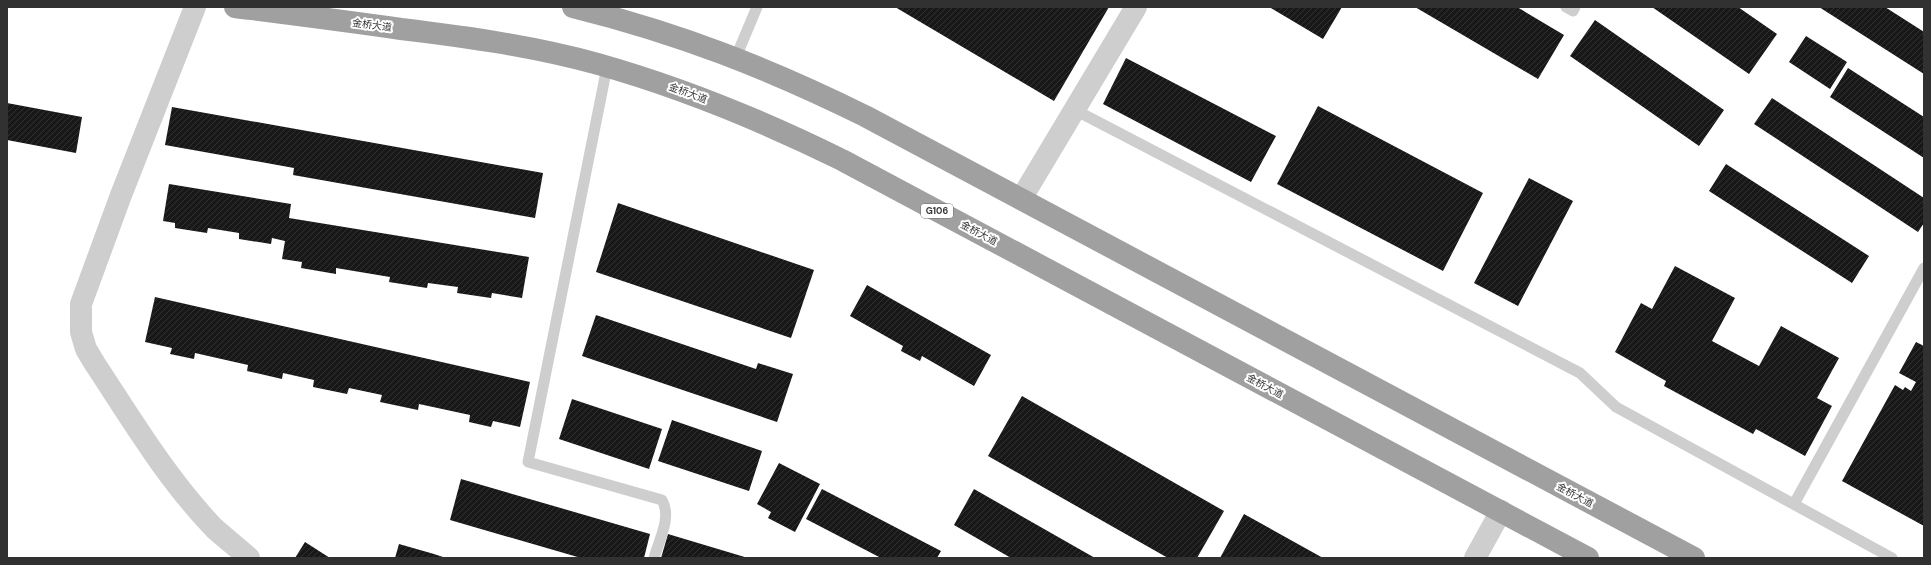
<svg xmlns="http://www.w3.org/2000/svg" width="1931" height="565" viewBox="0 0 1931 565" font-family="'DM Sans','Noto Sans SC',sans-serif">
<style>
.building{fill:url(#building-hatch)}
.lines{fill:none;stroke-linecap:round;stroke-linejoin:round}
.service{stroke:#cecece;stroke-width:11}
.minor{stroke:#cecece;stroke-width:22}
.trunk{stroke:#a0a0a0;stroke-width:22}
.labels{text-anchor:middle;dominant-baseline:central;stroke-width:4;stroke-linejoin:round;paint-order:stroke}
.shield{fill:#fff;stroke:#6f6f6f;stroke-width:1}
.shield-label{font-size:9px;font-weight:bold;fill:#313131}
.street-label{font-size:10px;fill:#313131;stroke:#fff}
</style>
<defs>
<pattern id="building-hatch" width="6" height="6" patternUnits="userSpaceOnUse"><rect width="6" height="6" fill="#181818"/><path d="M-1 1l2-2M0 6l6-6M5 7l2-2" fill="none" stroke="#313131"/></pattern>
</defs>
<rect width="100%" height="100%" fill="#fff"/>
<!-- building -->
<path class="building" d="M895,7H1109L1054,101Z
M1269,7H1342L1323,39Z
M1415,7H1517L1564,35L1538,79Z
M1652,7H1738L1777,34L1749,74Z
M1819,7H1885L1921,30L1924,32V74Z
M1595,20L1724,110L1699,146L1570,56Z
M1806,36L1847,62L1830,89L1789,62Z
M1126,58L1276,136L1251,182L1103,104Z
M1848,68L1924,117V158L1830,97Z
M1772,98L1924,198V223L1918,232L1754,124Z
M7,103L82,117L76,153L7,140Z
M1318,106L1483,193L1443,271L1277,184Z
M172,107L543,173L535,218L293,175L294,168L165,145Z
M1726,164L1869,256L1852,283L1709,191Z
M1529,178L1573,201L1518,306L1474,283Z
M169,184L291,204L289,218L529,257L522,298L492,293L491,298L457,293L458,287L428,283L427,288L389,282L390,277L336,268V274L301,268L302,262L282,259L285,241L272,238L271,244L239,239V233L208,228L207,233L175,228V223L163,221Z
M618,203L814,270L791,338L596,272Z
M1675,266L1735,298L1712,341L1759,366L1781,326L1839,358L1817,398L1832,406L1805,456L1756,429L1753,434L1664,386L1666,381L1615,352L1641,303L1652,309Z
M867,285L991,355L974,386L922,356L920,361L901,351L903,346L850,316Z
M155,297L530,382L520,427L493,421L491,427L469,422L470,415L419,404L418,410L380,402L382,395L349,388L347,394L313,387L314,380L283,373L282,379L247,371L248,365L195,353L194,359L170,354L172,348L145,342Z
M596,315L756,369L758,363L793,374L777,422L582,356Z
M1916,342L1924,346V526L1842,481L1895,385L1903,390L1905,387L1911,391L1916,382L1899,373Z
M1022,396L1224,511L1197,558H1168L988,456Z
M572,399L662,429L649,469L559,439Z
M672,420L762,451L749,491L658,461Z
M779,463L820,484L795,532L768,518L771,512L757,504Z
M461,479L650,534L644,558H581L450,520Z
M822,489L941,551L937,558H881L806,519Z
M974,489L1095,558H1011L954,525Z
M1244,514L1323,558H1220Z
M668,534L748,558H661Z
M305,542L330,558H295Z
M399,544L434,554L446,558H395Z"/>
<g class="lines">
<!-- service -->
<path class="service" d="M1566,7L1573,11L1575,7
M736,57L757,7
M607,67L528,462L662,500C672,517 659,540 654,558
M1075,110L1580,373L1616,407L1892,558
M1794,504L1924,268"/>
<!-- minor -->
<path class="minor" d="M195,7L121,195L81,304V332L86,349L95,364C132,420 167,479 214,528C225,538 238,548 249,558
M1021,199L1136,7
M1475,558L1501,511"/>
<!-- trunk -->
<path class="trunk" d="M235,7C290,14 346,21 401,29C467,37 533,46 598,64C683,88 763,121 842,160L1588,558
M573,7C678,33 768,68 865,116L1694,558"/>
</g>
<g class="labels">
<!-- shield labels -->
<rect class="shield" x="921" y="204" width="32" height="14" rx="3"/>
<g class="shield-label">
<text x="937" y="211">G106</text>
</g>
<!-- street labels -->
<g class="street-label">
<text transform="translate(372 25) rotate(7)">金桥大道</text>
<text transform="translate(688 93) rotate(20)">金桥大道</text>
<text transform="translate(979 233) rotate(28)">金桥大道</text>
<text transform="translate(1265 386) rotate(28)">金桥大道</text>
<text transform="translate(1575 495) rotate(28)">金桥大道</text>
</g>
</g>
<!-- border -->
<rect width="1931" height="565" fill="none" stroke="#313131" stroke-width="16"/>
</svg>
